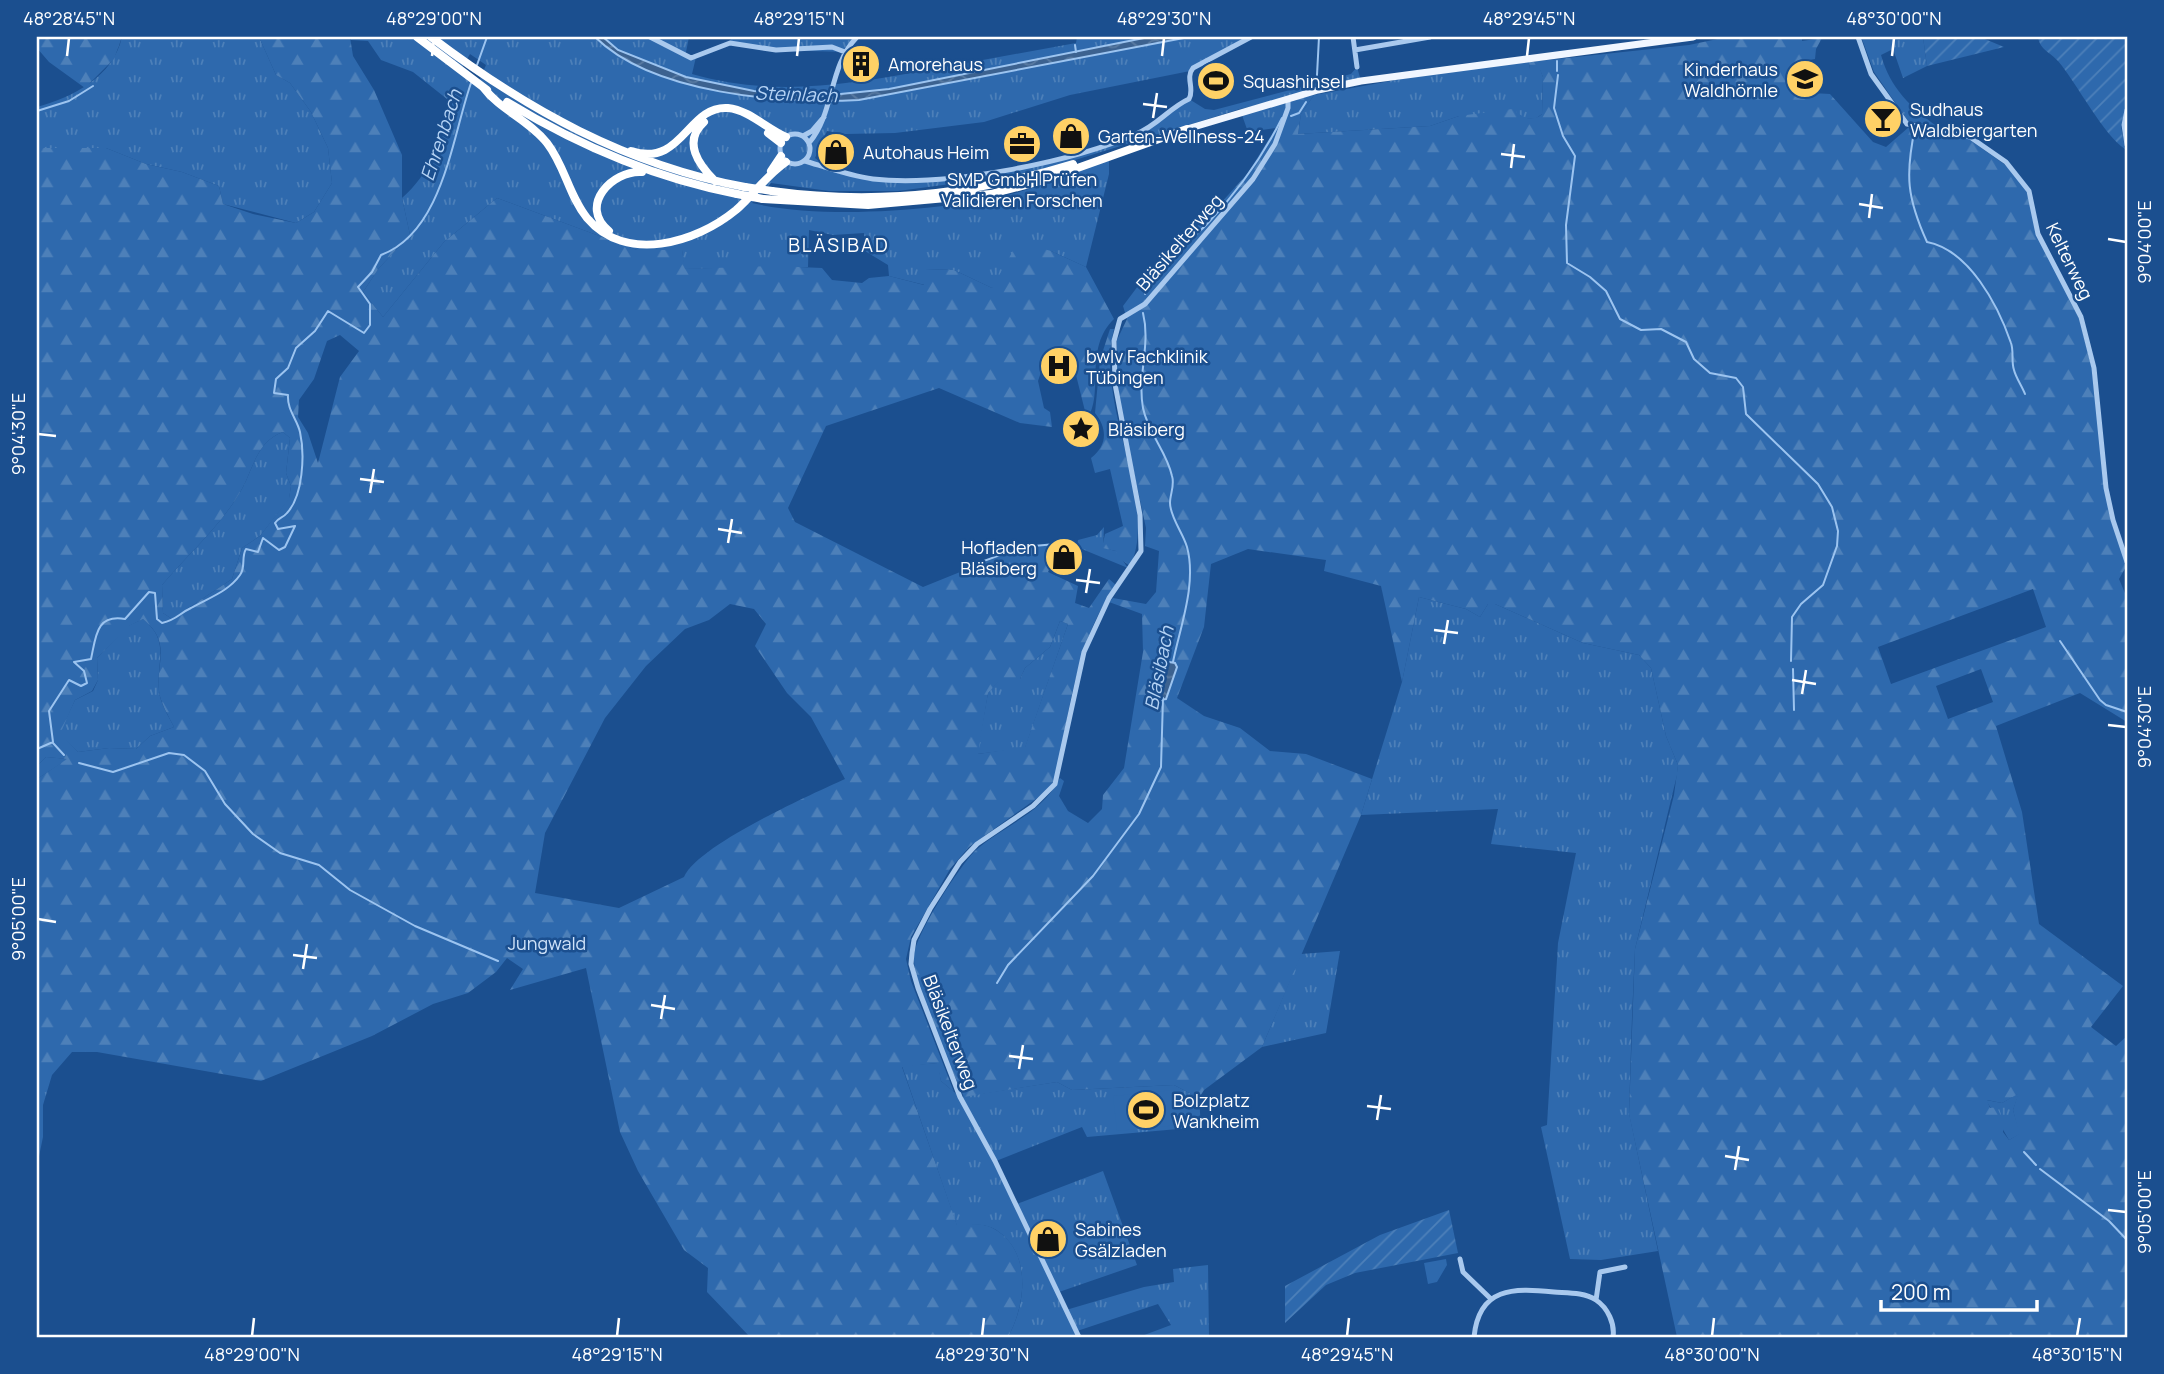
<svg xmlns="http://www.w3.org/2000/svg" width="2164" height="1374" viewBox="0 0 2164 1374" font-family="Manrope,sans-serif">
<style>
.grass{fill:url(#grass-tufts);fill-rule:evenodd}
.forest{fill:url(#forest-firs);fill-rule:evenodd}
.park{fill:#2e69ad}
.garden{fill:url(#garden-furrows)}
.water{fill:url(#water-waves);stroke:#9cc4f0;stroke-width:2}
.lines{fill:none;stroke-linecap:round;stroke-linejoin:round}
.stream{stroke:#9cc4f0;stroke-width:2}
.minor{stroke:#a9c9ee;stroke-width:5}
.major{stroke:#f0f6ff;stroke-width:7}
.highway{stroke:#fff;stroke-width:8}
.highway-bridge{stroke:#fff;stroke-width:8}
.ticks{fill:none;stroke:#fff;stroke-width:2.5}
.labels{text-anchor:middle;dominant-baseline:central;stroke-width:5;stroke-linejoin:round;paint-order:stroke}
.poi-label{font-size:18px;fill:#fff;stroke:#1b4f8f;text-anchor:start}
.street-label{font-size:18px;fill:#fff;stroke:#1b4f8f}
.park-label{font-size:18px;fill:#cfe3fa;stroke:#1b4f8f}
.water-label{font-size:19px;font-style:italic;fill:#b5d3f5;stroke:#1b4f8f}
.neighbourhood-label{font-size:19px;letter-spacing:2px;fill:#fff;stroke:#1b4f8f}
.neatline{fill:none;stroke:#fff;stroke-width:2.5}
.ticks-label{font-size:18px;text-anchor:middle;fill:#fff}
</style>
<defs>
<pattern id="grass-tufts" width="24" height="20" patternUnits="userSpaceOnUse" patternTransform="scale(1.75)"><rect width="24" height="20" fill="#2e69ad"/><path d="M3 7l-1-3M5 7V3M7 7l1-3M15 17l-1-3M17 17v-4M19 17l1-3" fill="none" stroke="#4d80b9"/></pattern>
<pattern id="forest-firs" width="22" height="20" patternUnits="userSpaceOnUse" patternTransform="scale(1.75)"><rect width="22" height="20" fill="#2e69ad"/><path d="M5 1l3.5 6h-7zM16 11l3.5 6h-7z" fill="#4d80b9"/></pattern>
<pattern id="garden-furrows" width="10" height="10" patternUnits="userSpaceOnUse" patternTransform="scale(1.75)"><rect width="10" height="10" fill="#2e69ad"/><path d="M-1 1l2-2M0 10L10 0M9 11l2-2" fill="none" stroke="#4d80b9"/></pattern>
<pattern id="water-waves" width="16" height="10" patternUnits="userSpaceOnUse" patternTransform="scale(1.75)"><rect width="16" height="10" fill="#3c6290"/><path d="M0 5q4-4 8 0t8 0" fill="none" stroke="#597aa1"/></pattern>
</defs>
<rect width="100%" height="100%" fill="#1b4f8f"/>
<!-- grass -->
<path class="grass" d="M122,37H259L276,75L290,83L311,112L328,148L332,183L314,212L296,223L223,204L219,186L182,172L146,164L106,148H37V107C73,97 113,77 122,37Z
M350,37H689L685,57H696L692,74C772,97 844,85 923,71C974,62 1025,52 1076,43L1077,37H1251L1240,40L1190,71L1070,95L984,122L895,133L845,134L827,131L815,158C873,207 1065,161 1131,136C1151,129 1171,111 1189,99L1205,109L1214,110L1351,74L1357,67L1361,81C1326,88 1293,94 1276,128L1248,132L1242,115L1280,100L1240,109L1033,173L898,191H829L771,183L752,203C822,220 949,211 1019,192C1050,183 1079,169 1109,158V174L1086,267L1051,251L992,288L954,270L926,269L925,285L889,276L888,265L865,251L864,233L833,235L809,230L808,267L684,269L682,250H637L497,198L444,242L383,317L363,292L379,268L410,235L402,198C429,175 445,137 452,103L413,72L381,60L368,41L351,40ZM470,54L486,65L477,86L460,71Z
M731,37H857L845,52L776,50L730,43Z
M1865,37H1923L1927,66L1903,78L1893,49L1881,55C1890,88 1911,108 1938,127L1908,121L1874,72L1862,39Z
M1529,62L1530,69H1540L1543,77L1542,114L1535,119L1459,116L1430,126L1298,134L1301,114L1314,95L1423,75Z
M283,432L290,438L286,473L291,486L289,499L260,536L242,548L232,579L172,619L163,613L162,585C189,553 223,524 243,487C254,465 258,441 283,432Z
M1104,527L1103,548L1116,551L1128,568L1077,547L1078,540L1097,535Z
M1419,597L1466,609L1480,617L1488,604H1495L1583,643L1639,655L1651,668L1666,736L1678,765L1677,775L1635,949L1632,1017L1629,1113L1658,1251L1601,1260L1570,1259L1541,1127L1547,1125L1558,943L1576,853L1491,844L1498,809L1361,815L1402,682Z
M143,619C171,642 156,661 159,691C160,703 169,717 174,727L150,736L136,749L109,748L78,752L59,734L75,700L93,691L98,680L97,658L128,626Z
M1060,621L1068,624L1025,748L977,754L988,693L1000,679H1020L1025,668L1050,647Z
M46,757L68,759L37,779V766Z
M1340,951L1326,1033L1262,1047L1301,954Z
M938,1063L941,1081L960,1097L1057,1082L1072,1090L1174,1085L1199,1098L1201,1127L1087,1137L1082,1127L996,1161L1017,1204L1103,1171L1137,1265L1059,1292L1066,1310L1144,1287L1174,1282L1173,1269L1208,1265L1209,1337H1139L1171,1325L1158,1304L1077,1331L1079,1337H1008C1025,1307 1032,1256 999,1232C987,1222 971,1225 957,1226L902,1066Z
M37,1075H52L43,1105V1137L37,1166Z
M2019,1093L2013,1110L2020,1134L2009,1140L1986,1100L2002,1103Z"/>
<!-- forest -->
<path class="forest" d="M37,37H122L114,59L85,88L49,62L37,48Z
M259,37H350L353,56L374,90L402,155V198L410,235L379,268L363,292L383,317L444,242L497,198L637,250H682L685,269L775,266L822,268L832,280L862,283L869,278L889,276L924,285L925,269L954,270L992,288L1018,242L1051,251L1086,267L1114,319C1083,349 1105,393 1087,419L1071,355L1065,350L1054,349L1048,370L1041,372L1038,381L1044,408L1050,412L1052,427L1020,423L939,388L826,426L788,508L795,522L923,587L1017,549L1054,544L1059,548L1048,572L1078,586L1075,603L1089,608L1109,579L1116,585C1075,642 1070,712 1055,779L1047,791L969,847L950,869L911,937L906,959L911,981L954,1092L941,1081L937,1063L902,1067L957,1225C971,1224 987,1222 999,1232C1032,1255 1025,1307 1008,1337H750L707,1292L708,1268L684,1250L638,1171L620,1132L586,968L510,990L523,969L507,958L496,972L468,993L433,1004L372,1036L261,1081L97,1052H72L52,1075H37V779L67,759L46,757L37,766V148H106L146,164L182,172L219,186L223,204L253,214L296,223L314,212L332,183L328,148L311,112L290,83L276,75ZM340,335L359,351L340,377L318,463L308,433L298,417L299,400L314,379L327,341ZM283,432L290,438L286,473L291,486L289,498L260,536L242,548L232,579L172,619L163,613L162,585C189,553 223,524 243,487C254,465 258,441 283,432ZM730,604L754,609L766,624L755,646L787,693L811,717L845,779C810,795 698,845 684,877L619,908L535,893L545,833L605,718L646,666L685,629L709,620ZM143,619C172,643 156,661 159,691C160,702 169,717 174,727L150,736L136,749L109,748L78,752L60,734L75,700L92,691L98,680L97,658L129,626ZM1060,621L1068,624L1025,747L978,754L988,693L1000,680L1020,679L1025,668L1050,647Z
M1727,37H1802V41L1822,38L1816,49L1815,59L1803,61L1790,73L1793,92L1830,94L1873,142L1886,147L1909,127L1967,138L2004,164L2019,178L2027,192L2037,235L2079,318L2092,369L2105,490L2111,521L2127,565L2119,579L2127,598V722L2080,693L1996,726L2022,812L2039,924L2123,986L2091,1027L2116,1046L2127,1036V1337H1677L1629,1114L1635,949L1674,795L1678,765L1666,736L1651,668L1639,655L1583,643L1495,604H1488L1480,617L1466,609L1419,597L1402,682L1381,586L1324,571L1326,560L1248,549L1211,564L1204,627L1177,698L1204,716L1240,728L1270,751L1306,754L1372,779L1361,815L1262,1047L1204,1090L1199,1098L1174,1085L1072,1090L1057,1082L964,1097C951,1067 912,985 914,956C915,935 960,865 976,850C1004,825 1042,814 1060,778L1064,781L1059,796L1068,811L1088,823L1102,809L1103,795L1124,768L1143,652L1142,614L1109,602L1113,598L1146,604L1156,592L1159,551L1145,546L1146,528L1120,407L1117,372V340L1127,319L1123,306L1156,262L1210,215L1248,173L1288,108V99L1314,95L1301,114L1298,134L1430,126L1459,116L1512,109C1522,116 1531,124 1542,114L1543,77L1540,70L1530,69L1529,62L1689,45ZM2033,589L2046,627L1891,684L1878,647ZM1164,661L1175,663C1178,676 1166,688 1160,700L1156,689ZM1981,669L1993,702L1948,719L1936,686ZM2018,1094L2013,1110L2019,1134L2009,1140L2003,1132L2004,1123L1997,1107L1990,1108L1987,1100L2002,1103Z
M1110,329H1114C1094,404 1160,505 1130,566L1117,557L1116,551L1102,548L1105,534L1123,526L1110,469L1095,473L1091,458C1107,446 1108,429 1095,413L1100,360Z"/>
<!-- park -->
<path class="park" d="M1175,1090L1179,1125L1117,1131L1113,1096Z
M1446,1259L1447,1265L1437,1282L1428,1284L1424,1263Z"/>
<!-- garden -->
<path class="garden" d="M1923,37H1980L2004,47L1927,66Z
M2038,37H2127V103L2121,126L2125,149C2104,136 2076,82 2058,61C2050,52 2040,50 2038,37Z
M1449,1210L1458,1253L1355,1273L1326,1285L1285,1323V1286L1380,1235Z"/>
<!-- water -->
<path class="water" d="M595,37H603L618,50L686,77L754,91L821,96L889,89L1149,37H1189L859,100C781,104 653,94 595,37Z
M1163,661L1175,663L1177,667L1166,699L1160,700L1156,689Z"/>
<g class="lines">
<!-- stream -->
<path class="stream" d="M1075,45L1076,52
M1557,61V71
M477,65L487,37
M1317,75L1319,37
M1558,75L1554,108L1563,136L1575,156L1566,225L1567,263L1590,277L1606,291L1620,319L1641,330L1661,329L1686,342L1694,359L1710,373L1736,378L1743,387L1746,414L1818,484L1832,507L1838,531L1837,546L1823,585L1801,604L1792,617L1791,661
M37,111L69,101L93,86
M1291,116L1299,113L1306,102
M1915,128C1905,175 1907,198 1927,242C1969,250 1998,305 2011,343C2014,351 2011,361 2014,370C2016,378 2022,386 2025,394
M1145,294C1151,261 1186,247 1208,223C1238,191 1262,158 1282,118
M1143,313C1151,345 1137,376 1143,408C1148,433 1167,452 1172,476C1175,485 1170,494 1170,503C1170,517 1183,533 1187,547C1197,584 1180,627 1173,662
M973,565L1022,547L1056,544
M2060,641L2100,700L2106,705L2127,712
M1793,669L1794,710
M53,743L64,755
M37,749L53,742L49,711L69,680L81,686L87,683L84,671L74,662L91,659C96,636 96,614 125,619L149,592L155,593L157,619L162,623C178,619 178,614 191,608C208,598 228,592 240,575C246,567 241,557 246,549L258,552L263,538L279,550L285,547L295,526L278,529L275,523C279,517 283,518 287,513C303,496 305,455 300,432C297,419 287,410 288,395L274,393L276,379L288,368L296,348L315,331L328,311L364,333L370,325V304L358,287L372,272L381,255C443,232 452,137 471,83
M79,763L113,772L169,753L184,755L205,771L225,804L253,834L280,853L319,865L350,890L415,926L498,961
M997,983L1008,965L1093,876L1139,814L1161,767L1163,698
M2024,1152L2036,1165
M2040,1169L2109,1221L2127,1240"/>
<!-- minor -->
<path class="minor" d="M650,37L691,58L730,43L776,50L832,47L845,52
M1353,37L1357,67
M1858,37L1871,74L1907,124L1970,137L2006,162L2029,191L2038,234L2081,317L2094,368L2106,488L2113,520L2127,562
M1355,50L1430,37
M2127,110L2124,125L2127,145
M780 149a15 15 0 1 1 30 0a15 15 0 1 1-30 0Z
M803,136L812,131L824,117
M809,143C835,112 828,67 857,37
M805,161C828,168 850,176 873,179C945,187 1069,163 1136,134C1157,126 1169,108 1189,99C1195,89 1185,78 1193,68L1251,37
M1460,1259L1463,1272L1491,1299
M1596,1300L1600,1272L1625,1267
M1079,1337L995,1161L960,1097L918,988L911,964L912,953L914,940L930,909L960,862L977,844L1033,806L1055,784L1084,652L1109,598L1141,551L1140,515L1115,384L1114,341L1120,319L1145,304L1253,179L1275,144L1288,108V99
M1474,1337C1479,1287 1513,1288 1554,1292C1567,1293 1584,1292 1596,1300C1608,1308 1615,1324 1613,1337"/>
<!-- major -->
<path class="major" d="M1187,129L1318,90L1361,81L1693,37"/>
<!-- highway -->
<path class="highway" d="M417,37L487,90
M431,37C526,109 626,165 745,187
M483,87C500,110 529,120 547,143C565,166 569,196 587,218C626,264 696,243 736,210C753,195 767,175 786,162
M507,102C579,146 654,178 737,194
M704,122C682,142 699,165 715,181
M768,133L781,143
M631,151C683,168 687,105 728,108C749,110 767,129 786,137
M771,171L781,156
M772,191C873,205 976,194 1073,164
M763,199L868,205L991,194L1041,181L1187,129
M609,231C578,206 612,170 642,172"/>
<!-- highway-bridge -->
<path class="highway-bridge" d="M745,187L772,191
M737,194L763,199"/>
</g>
<!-- ticks -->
<path class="ticks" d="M67,56L69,38M432,56L434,38M797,56L799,38M1162,56L1164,38M1527,56L1529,38M1892,56L1894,38M1143,104L1167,107M1153,118L1157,93M1501,154L1525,157M1511,168L1514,144M1859,204L1883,208M1869,218L1872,194M2108,239L2126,242M38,434L56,436M360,479L384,482M370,493L374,469M718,529L742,533M728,543L732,519M1076,580L1100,583M1086,593L1090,569M1434,630L1458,633M1444,644L1448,620M1792,680L1816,684M1802,694L1806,670M2108,725L2126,727M38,919L56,922M293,955L317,958M303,969L307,944M651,1005L675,1009M661,1019L665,995M1009,1056L1033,1059M1019,1069L1023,1045M1367,1106L1391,1109M1377,1120L1381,1095M1725,1156L1749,1160M1735,1170L1739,1146M2108,1210L2126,1212M252,1336L254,1318M617,1336L619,1318M982,1336L984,1318M1347,1336L1349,1318M1712,1336L1714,1318M2077,1336L2080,1318"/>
<!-- icons -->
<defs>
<symbol id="building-disc" viewBox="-11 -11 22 22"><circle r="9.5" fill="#ffd166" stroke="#1b4f8f"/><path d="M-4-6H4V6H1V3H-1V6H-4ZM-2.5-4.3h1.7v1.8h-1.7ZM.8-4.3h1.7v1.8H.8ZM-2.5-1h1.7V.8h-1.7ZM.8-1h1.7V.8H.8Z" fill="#111"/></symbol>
<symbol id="school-disc" viewBox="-11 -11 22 22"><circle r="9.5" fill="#ffd166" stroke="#1b4f8f"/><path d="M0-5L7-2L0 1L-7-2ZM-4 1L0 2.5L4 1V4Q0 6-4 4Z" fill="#111"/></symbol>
<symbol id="stadium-disc" viewBox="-11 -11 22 22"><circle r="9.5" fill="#ffd166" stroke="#1b4f8f"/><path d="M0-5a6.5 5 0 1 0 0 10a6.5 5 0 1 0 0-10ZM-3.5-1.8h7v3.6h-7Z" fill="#111"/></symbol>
<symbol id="bar-disc" viewBox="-11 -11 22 22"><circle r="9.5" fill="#ffd166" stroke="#1b4f8f"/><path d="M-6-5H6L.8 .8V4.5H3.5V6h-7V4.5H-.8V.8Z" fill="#111"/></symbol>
<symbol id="shop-disc" viewBox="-11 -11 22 22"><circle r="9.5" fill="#ffd166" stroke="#1b4f8f"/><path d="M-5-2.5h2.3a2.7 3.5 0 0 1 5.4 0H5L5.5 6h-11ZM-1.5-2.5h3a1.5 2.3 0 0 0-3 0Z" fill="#111"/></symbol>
<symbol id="office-disc" viewBox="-11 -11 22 22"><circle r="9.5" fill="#ffd166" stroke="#1b4f8f"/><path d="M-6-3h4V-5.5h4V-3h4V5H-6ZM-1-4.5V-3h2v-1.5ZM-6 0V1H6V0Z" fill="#111"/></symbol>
<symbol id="hospital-disc" viewBox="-11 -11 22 22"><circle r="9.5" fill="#ffd166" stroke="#1b4f8f"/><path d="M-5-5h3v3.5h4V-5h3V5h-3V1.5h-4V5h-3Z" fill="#111"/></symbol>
<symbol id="sight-disc" viewBox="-11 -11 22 22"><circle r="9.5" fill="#ffd166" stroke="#1b4f8f"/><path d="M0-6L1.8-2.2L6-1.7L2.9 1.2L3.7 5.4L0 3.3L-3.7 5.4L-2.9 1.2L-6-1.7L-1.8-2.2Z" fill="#111"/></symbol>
</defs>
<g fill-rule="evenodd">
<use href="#building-disc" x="839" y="42" width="44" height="44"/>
<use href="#school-disc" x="1783" y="57" width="44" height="44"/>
<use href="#stadium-disc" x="1194" y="59" width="44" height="44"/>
<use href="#bar-disc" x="1861" y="97" width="44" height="44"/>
<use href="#shop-disc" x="1049" y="114" width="44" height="44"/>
<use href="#office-disc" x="1000" y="122" width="44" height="44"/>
<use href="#shop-disc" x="814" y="130" width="44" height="44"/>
<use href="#hospital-disc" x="1037" y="344" width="44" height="44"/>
<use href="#sight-disc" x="1059" y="407" width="44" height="44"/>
<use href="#shop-disc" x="1042" y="535" width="44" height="44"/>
<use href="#stadium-disc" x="1124" y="1088" width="44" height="44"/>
<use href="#shop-disc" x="1026" y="1217" width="44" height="44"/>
</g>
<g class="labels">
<!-- poi labels -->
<g class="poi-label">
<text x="888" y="64">Amorehaus</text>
<text x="1778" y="69" text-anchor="end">Kinderhaus<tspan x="1778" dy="21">Waldhörnle</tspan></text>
<text x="1243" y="81">Squashinsel</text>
<text x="1910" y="109">Sudhaus<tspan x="1910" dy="21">Waldbiergarten</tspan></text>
<text x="1098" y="136">Garten-Wellness-24</text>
<text x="863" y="152">Autohaus Heim</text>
<text x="1022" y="179" text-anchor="middle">SMP GmbH Prüfen<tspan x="1022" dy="21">Validieren Forschen</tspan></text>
<text x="1086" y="356">bwlv Fachklinik<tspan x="1086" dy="21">Tübingen</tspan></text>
<text x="1108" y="429">Bläsiberg</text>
<text x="1037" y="547" text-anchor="end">Hofladen<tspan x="1037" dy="21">Bläsiberg</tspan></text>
<text x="1173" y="1100">Bolzplatz<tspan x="1173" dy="21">Wankheim</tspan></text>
<text x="1075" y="1229">Sabines<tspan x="1075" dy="21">Gsälzladen</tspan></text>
</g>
<!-- street labels -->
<g class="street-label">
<text transform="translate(1179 242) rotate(-49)">Bläsikelterweg</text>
<text transform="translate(2070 261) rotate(64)">Kelterweg</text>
<text transform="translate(951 1032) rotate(69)">Bläsikelterweg</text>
</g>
<!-- park labels -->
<g class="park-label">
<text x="547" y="943">Jungwald</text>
</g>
<!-- water labels -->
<g class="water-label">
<text transform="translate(796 94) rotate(2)">Steinlach</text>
<text transform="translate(441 135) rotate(-72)">Ehrenbach</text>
<text transform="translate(1159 668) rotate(-79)">Bläsibach</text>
</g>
<!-- neighbourhood labels -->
<g class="neighbourhood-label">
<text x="839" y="245">BLÄSIBAD</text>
</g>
</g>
<!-- border -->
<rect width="2164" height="1374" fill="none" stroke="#1b4f8f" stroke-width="77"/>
<!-- scale -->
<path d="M1881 1300v10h156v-10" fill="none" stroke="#ffffff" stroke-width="3.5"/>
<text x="1891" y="1300" font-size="21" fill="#ffffff" stroke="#1b4f8f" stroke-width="5" paint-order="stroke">200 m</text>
<rect x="38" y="38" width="2088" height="1298" class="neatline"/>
<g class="ticks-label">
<text x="69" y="25">48°28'45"N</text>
<text x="434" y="25">48°29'00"N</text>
<text x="799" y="25">48°29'15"N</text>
<text x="1164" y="25">48°29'30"N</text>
<text x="1529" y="25">48°29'45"N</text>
<text x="1894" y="25">48°30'00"N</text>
<text transform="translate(2145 242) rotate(-90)" y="6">9°04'00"E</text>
<text transform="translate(19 434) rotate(-90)" y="6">9°04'30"E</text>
<text transform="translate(2145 727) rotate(-90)" y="6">9°04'30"E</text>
<text transform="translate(19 919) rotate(-90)" y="6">9°05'00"E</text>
<text transform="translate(2145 1212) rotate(-90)" y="6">9°05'00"E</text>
<text x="252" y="1361">48°29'00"N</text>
<text x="617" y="1361">48°29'15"N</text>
<text x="982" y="1361">48°29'30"N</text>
<text x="1347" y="1361">48°29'45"N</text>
<text x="1712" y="1361">48°30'00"N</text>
<text x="2077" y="1361">48°30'15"N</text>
</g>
</svg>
